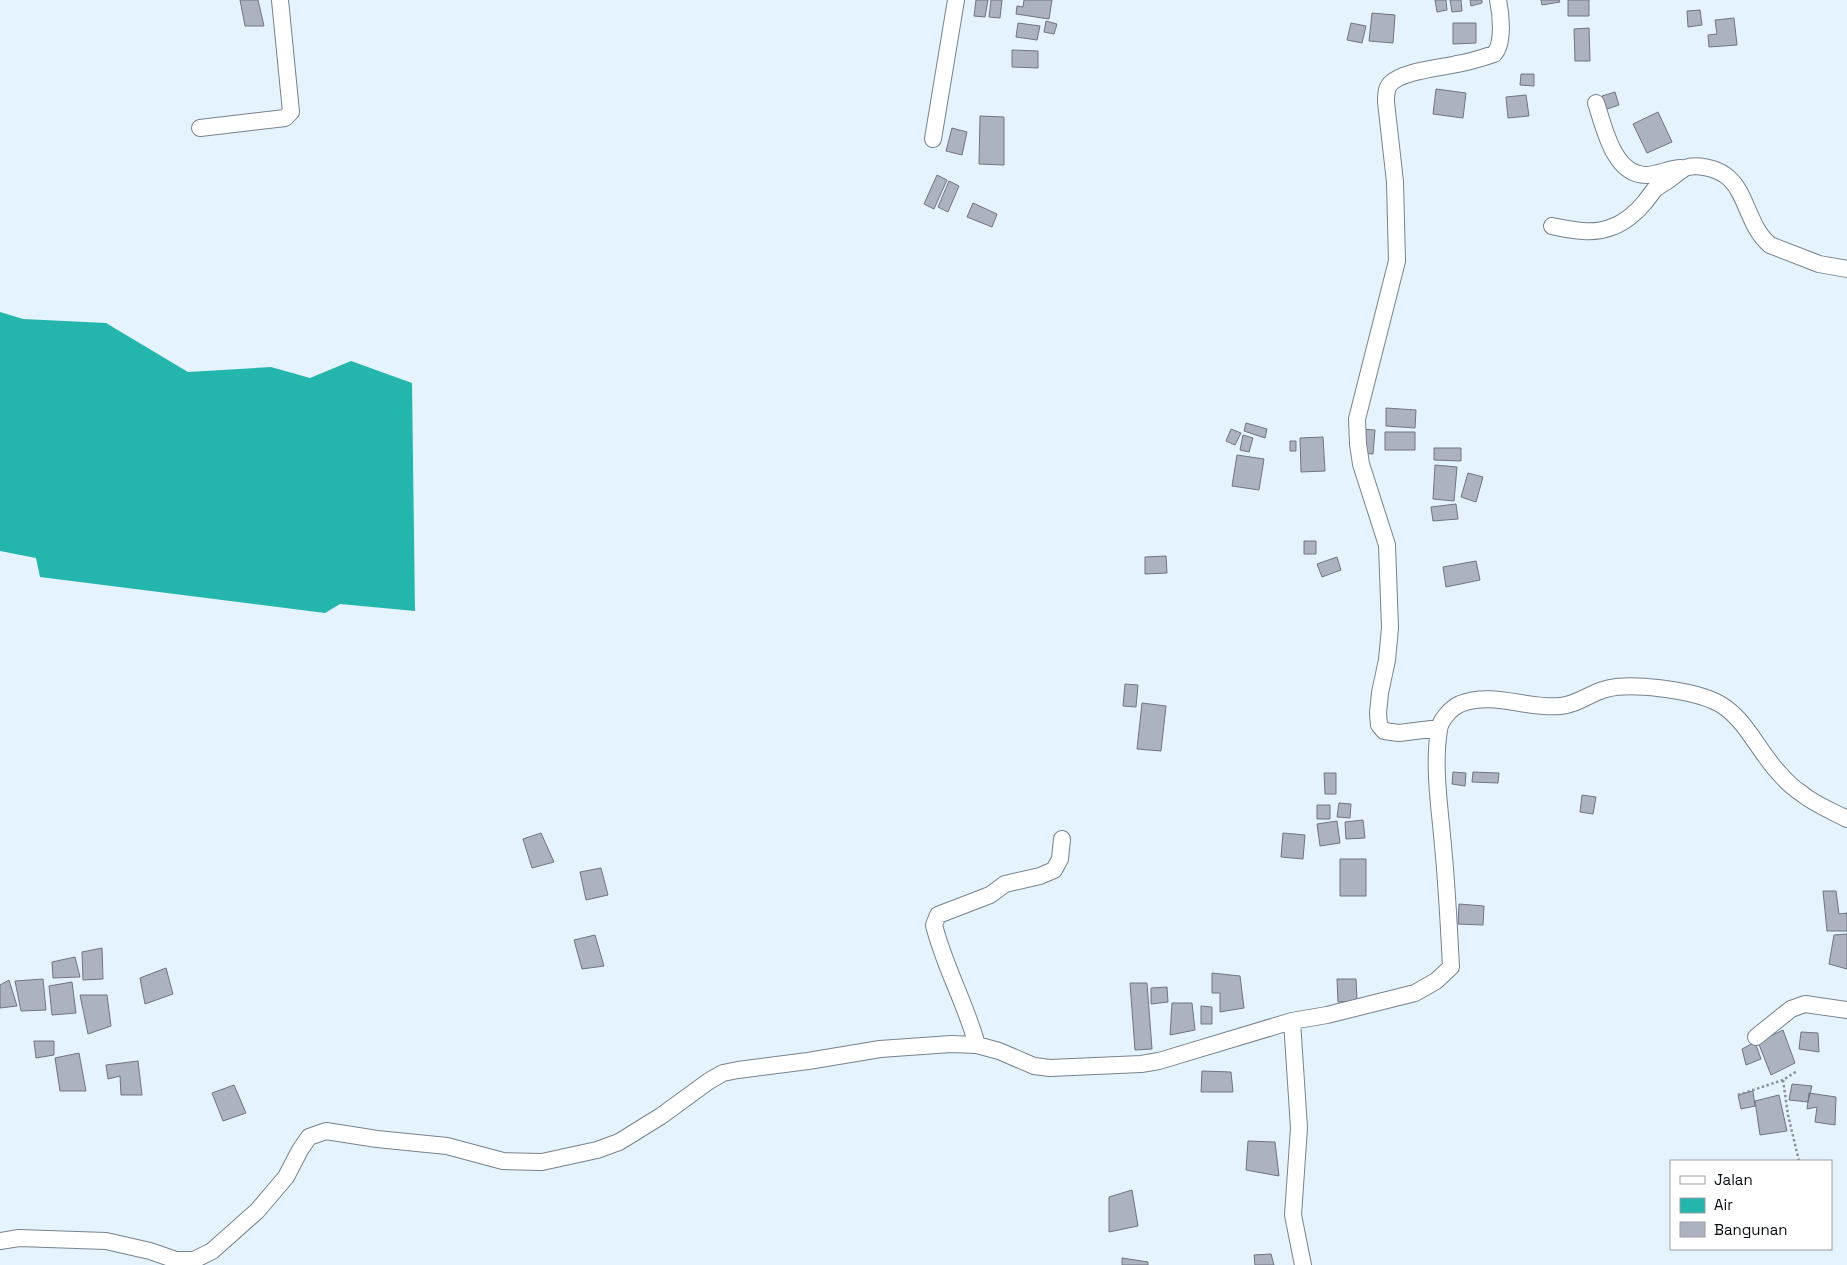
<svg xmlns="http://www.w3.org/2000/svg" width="1847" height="1265" viewBox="0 0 1847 1265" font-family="'Space Grotesk',sans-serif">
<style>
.water{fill:#24b6ac}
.building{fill:#adb2c1;stroke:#707482}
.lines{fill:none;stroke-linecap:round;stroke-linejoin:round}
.minor-casing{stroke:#76828d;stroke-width:18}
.path{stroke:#88929b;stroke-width:2.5;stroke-dasharray:2.5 2.5;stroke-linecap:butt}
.minor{stroke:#fff;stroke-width:16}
</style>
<rect width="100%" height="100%" fill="#e5f3ff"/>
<!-- water -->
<path class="water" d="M0,312L23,319L106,323L188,372L271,367L310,378L351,361L412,383L415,611L340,604L325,613L40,577L36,558L0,551Z"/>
<!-- building -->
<path class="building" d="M240,0H258L264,26H245Z
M976,0H988L985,17L974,16Z
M991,0H1002L1000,18L989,17Z
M1024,0H1052L1049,19L1016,14L1017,6L1023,7Z
M1435,0H1446L1447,10L1437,12Z
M1450,0H1461L1462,11L1452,12Z
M1470,0H1482V3L1471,6Z
M1541,0H1559L1560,2L1542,5Z
M1568,0H1589V16H1568Z
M1700,10L1702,25L1688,27L1687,11Z
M1372,13L1395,15L1393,43L1369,41Z
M1734,18L1737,45L1709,47L1708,35L1717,34L1715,20Z
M1046,21L1057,24L1054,34L1044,32Z
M1018,23L1040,26L1037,40L1016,37Z
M1351,23L1366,26L1362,43L1347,40Z
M1453,23H1476V43L1453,44Z
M1589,28L1590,61H1575L1574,29Z
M1012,50L1038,51V68L1012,67Z
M1521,74H1534V86L1520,85Z
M1436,89L1466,93L1463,118L1433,114Z
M1615,92L1619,105L1607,109L1602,96Z
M1526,95L1529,116L1508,118L1506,97Z
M1658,112L1672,142L1647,153L1633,124Z
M980,116L1004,117V165L979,164Z
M952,128L967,132L962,155L946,151Z
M937,175L947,180L934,209L924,204Z
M949,181L959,186L948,212L938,207Z
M973,203L997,214L992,227L967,217Z
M1386,408L1416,410L1415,428L1386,426Z
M1246,423L1267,429L1265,438L1244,431Z
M1231,429L1241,433L1235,445L1226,441Z
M1361,429L1375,430L1373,454L1360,453Z
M1385,432H1415V450H1385Z
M1243,435L1253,438L1249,452L1240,450Z
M1323,437L1325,471L1301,472L1300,438Z
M1290,441H1296V451H1290Z
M1434,448H1461V461L1434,460Z
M1237,455L1264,459L1259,490L1232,486Z
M1435,465L1457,467L1454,501L1433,499Z
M1468,473L1483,477L1476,502L1461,497Z
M1456,504L1458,519L1433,521L1431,507Z
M1304,541H1316V554H1304Z
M1166,556L1167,573L1145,574V557Z
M1337,557L1341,570L1322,577L1317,564Z
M1476,561L1480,580L1446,587L1443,567Z
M1125,684L1138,685L1136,707L1123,706Z
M1142,703L1166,706L1161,751L1137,749Z
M1453,772L1466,773L1465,786L1452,784Z
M1473,772L1499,773L1498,783L1472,782Z
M1324,773H1336V794H1325Z
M1582,795L1596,797L1593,814L1580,812Z
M1339,803L1351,804L1350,818L1337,817Z
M1317,805H1330V819H1317Z
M1363,820L1365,838L1346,839L1345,822Z
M1337,821L1340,843L1320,846L1317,824Z
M541,833L554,862L532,868L523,839Z
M1283,833L1305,835L1303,859L1281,857Z
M1340,859H1366V896H1340Z
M601,868L608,895L586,900L580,872Z
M1823,891H1836L1839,914L1847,913V931H1827Z
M1459,904L1484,906L1483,925L1458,924Z
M1847,934V969L1829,964L1834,935Z
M595,935L604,966L582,969L574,940Z
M102,948L103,979L83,980L82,952Z
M75,957L80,977L53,978L52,962Z
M166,968L173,994L145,1004L140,978Z
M1212,973L1240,976L1244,1008L1220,1012V993H1212Z
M43,979L46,1010L21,1011L15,981Z
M1337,979H1356L1357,1001L1338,1002Z
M9,980L17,1006L0,1008V985Z
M72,982L76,1013L52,1015L49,986Z
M1130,983H1147L1152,1049L1135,1050Z
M1167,987L1168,1002L1151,1004V988Z
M80,995H107L111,1026L88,1034Z
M1172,1003H1192L1195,1030L1170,1035Z
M1201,1006L1212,1007V1024H1201Z
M1783,1030L1795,1063L1771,1075L1758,1042Z
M1801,1032L1818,1033L1819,1052L1799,1049Z
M34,1041H54V1055L36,1058Z
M1755,1042L1761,1059L1746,1065L1742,1049Z
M79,1053L86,1091H60L55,1058Z
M138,1061L142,1095H121L120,1076L108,1079L106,1065Z
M1202,1071L1231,1072L1233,1092H1201Z
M1792,1084L1812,1086L1808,1102L1789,1100Z
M234,1085L246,1113L223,1121L212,1093Z
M1753,1091L1755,1106L1741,1109L1738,1095Z
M1809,1093L1836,1097L1835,1125L1815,1122L1817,1107L1807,1109Z
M1779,1095L1787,1131L1760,1135L1755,1101Z
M1248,1141L1275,1142L1279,1176L1246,1170Z
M1132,1190L1138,1226L1109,1232V1197Z
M1271,1254L1274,1265H1255L1254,1255Z
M1122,1258L1148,1262V1265H1122Z"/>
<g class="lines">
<defs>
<path id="minor" d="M1596,103C1604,126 1613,175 1646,175C1658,175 1669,168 1681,168
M200,128L285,118L291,112L280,0
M933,139L956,0
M1552,226C1571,230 1593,235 1612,227C1624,223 1637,212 1645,202C1648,198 1651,194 1654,190C1658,186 1665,183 1670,179C1674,176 1680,171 1685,168C1697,164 1715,168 1725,175C1747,190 1747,226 1770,245L1819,264L1847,269
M1439,728L1399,733L1384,731L1379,725L1378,713L1380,693L1387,660L1390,628L1387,545L1361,464L1358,444L1357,419L1397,261L1395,182L1386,102C1386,96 1386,89 1390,84C1402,71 1440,68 1457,64C1469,62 1482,58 1494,54C1504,44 1501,14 1498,0
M1292,1021L1299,1128L1293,1215L1303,1265
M1756,1037L1791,1009L1805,1004L1847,1010
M977,1045C966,1004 944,966 934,925L938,915L990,895L1005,884L1040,876L1054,870L1060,859L1062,839
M0,1241L19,1238L106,1241L150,1251L176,1260H194L212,1251L257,1211L286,1177L300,1150L309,1137L326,1131L377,1139L447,1146L503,1161L542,1162L597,1150L619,1142L661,1116L709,1081L723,1073L738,1070L808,1061L880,1049L951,1044L977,1045L999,1051L1034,1066L1050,1068L1141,1064L1159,1061L1292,1021L1327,1015L1415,993L1436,981L1451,967C1449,927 1447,887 1443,846C1440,809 1433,767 1439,730C1440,720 1451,708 1460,704C1493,691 1526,709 1560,706C1577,705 1590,693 1606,689C1631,682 1689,690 1714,701C1744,714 1757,750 1779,773C1785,780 1793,788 1801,793C1814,804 1832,811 1847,819"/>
</defs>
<!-- minor casing -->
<use href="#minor" class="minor-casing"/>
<!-- path -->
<path class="path" d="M1783,1080L1788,1115L1799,1161
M1738,1095L1783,1080L1797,1071"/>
<!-- minor -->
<use href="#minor" class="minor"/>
</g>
<!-- legend -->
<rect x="1670" y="1160" width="162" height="90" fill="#ffffff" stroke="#9c9e9f"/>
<rect x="1680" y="1176" width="25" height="8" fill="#ffffff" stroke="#9c9e9f"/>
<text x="1714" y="1185" font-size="15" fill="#080c10">Jalan</text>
<rect x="1680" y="1198" width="25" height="15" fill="#24b6ac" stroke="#9c9e9f"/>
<text x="1714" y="1210" font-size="15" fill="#080c10">Air</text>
<rect x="1680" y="1222" width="25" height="15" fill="#adb2c1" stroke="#9c9e9f"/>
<text x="1714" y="1235" font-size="15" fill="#080c10">Bangunan</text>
</svg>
